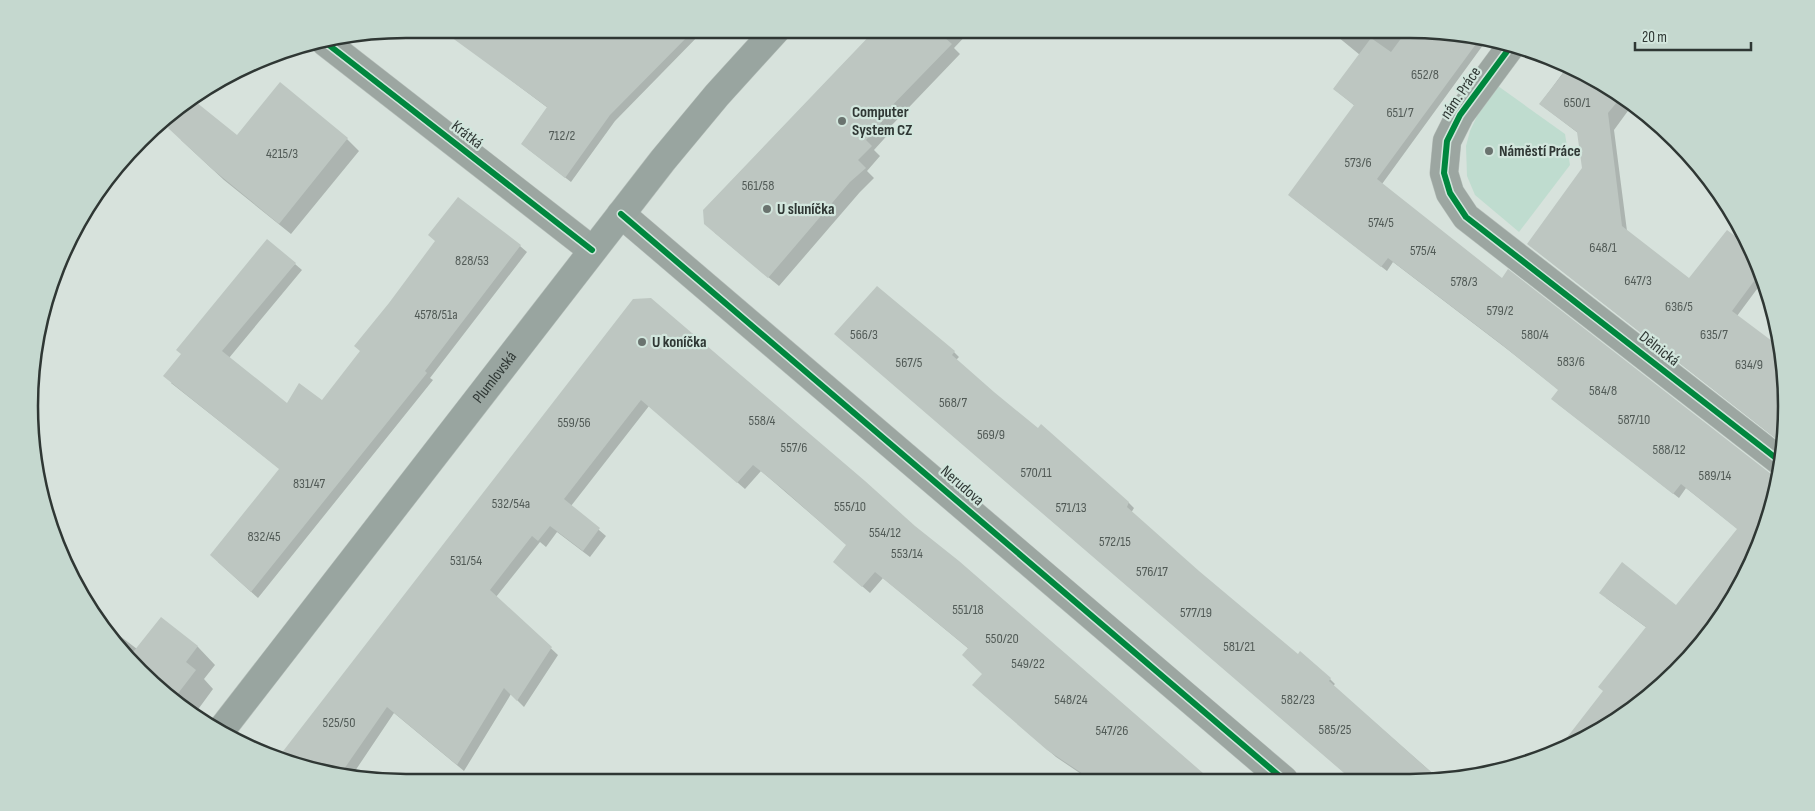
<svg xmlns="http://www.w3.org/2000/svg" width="1815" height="811" viewBox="0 0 1815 811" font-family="'Sofia Sans Condensed',sans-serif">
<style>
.green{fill:#bfdccf}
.shadow{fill:#0003}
.building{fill:#bdc6c1}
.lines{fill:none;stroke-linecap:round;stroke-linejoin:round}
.street-casing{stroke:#b6bfba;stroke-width:29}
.secondary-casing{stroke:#b6bfba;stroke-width:29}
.street{stroke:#9ca6a1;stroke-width:28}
.secondary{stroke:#99a5a0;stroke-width:28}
.cycleway-casing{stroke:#d2e6dd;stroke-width:9}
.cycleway{stroke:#00873e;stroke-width:6}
.poi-dot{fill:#6a736f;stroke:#d2e6dd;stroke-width:2}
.labels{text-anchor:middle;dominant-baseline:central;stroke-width:4.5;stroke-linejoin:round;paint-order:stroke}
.number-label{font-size:14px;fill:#525b57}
.street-label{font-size:16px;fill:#2f3734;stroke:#d2e6dd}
.poi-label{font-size:16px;font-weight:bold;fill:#2f3734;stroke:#d2e6dd;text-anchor:start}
.rim{fill:none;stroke:#2f3734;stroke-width:2.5}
</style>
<rect width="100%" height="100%" fill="#d7e2dc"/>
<!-- green -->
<path class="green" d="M1498,86L1565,134L1570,165L1519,232L1475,195L1467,176L1466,146L1470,131L1477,116Z"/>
<!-- shadow -->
<path class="shadow" d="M457,29H610L614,32L618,29H705L615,121L571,182L528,149L548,108L451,35Z
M877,29H972L954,48L960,54L891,126L893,129L874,150L880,156L867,171L874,178L860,192L779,286L715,233L704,210Z
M1344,29H1410L1486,41L1382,184L1502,279L1771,475L1778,478L1766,527L1723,615L1604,691L1647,628L1606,598L1677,607L1738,529L1686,488L1679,498L1558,404L1559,390L1507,349L1393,262L1387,271L1295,200L1355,106L1334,89L1360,55L1338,37Z
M1568,66L1598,79L1633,104L1614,130L1627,231L1690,280L1728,232L1751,249L1763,281L1737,316L1780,349L1785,381L1783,444L1528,244L1584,169L1578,133L1540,104Z
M237,136L347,139L359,151L291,234L224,180L181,140Z
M436,242L520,246L527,252L430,378L433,380L258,598L218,562L280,469L171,383L295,264L302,270L229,358L287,405L323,402L362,352L390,304Z
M634,300L1209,780H1118L1116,778L1114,780H1090L1056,757L981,692L984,674L969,649L883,578L870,593L841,568L847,545L761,471L745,489L649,406L571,506L606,536L590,557L557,532L546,547L540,542L496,597L558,655L524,707L511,694L464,771L394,713L353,774L284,762L278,760Z
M841,339L954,352L959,357L956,360L993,393L1129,503L1134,508L1131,513L1198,572L1298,656L1330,679L1335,684L1333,686L1439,779H1352Z
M161,619L198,647L215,665L204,679L213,689L194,715L157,689L103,623L137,649Z"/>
<!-- building -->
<path class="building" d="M440,29H695L610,115L565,178L521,144L547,107Z
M876,29H935L952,44L882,116L885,118L866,140L872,146L858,160L866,168L850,182L768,278L704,224L703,210Z
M1408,29L1479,40L1377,179L1502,278L1508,269L1771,474L1778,477L1766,527L1723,615L1658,689L1576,744L1558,749L1603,691L1598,687L1646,627L1599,593L1622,562L1676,605L1737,529L1681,484L1673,494L1551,399L1558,390L1501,344L1388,258L1381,267L1288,195L1354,105L1333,89L1371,38L1391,52Z
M1569,66L1598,79L1622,96L1608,113L1622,226L1689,278L1727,230L1750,247L1760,273L1732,311L1780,347L1785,381L1783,444L1527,244L1582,168L1577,132L1539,104Z
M280,82L348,138L279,224L211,168L168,128L191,98L237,135Z
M458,197L521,245L425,371L427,373L251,592L210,555L279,469L163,376L181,354L176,350L267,239L296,263L222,351L287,403L299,383L322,400L360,351L354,346L389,303L435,241L428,235Z
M877,286L955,351L952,355L994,392L1038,428L1041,424L1129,502L1127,507L1199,571L1298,654L1300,651L1331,678L1329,681L1439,779H1351L834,334Z
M651,298L865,481L915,526L959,561L1211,780H1092L1047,750L972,685L982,674L962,655L968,648L875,572L862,587L833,562L846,545L784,490L753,465L737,483L641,400L564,499L600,528L583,551L550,526L538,541L532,536L490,590L552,647L517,701L504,688L457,765L387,707L342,772L284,762L277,759L633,299Z
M161,617L198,646L186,662L196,670L173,700L157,689L130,656Z"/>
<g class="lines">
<defs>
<path id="street" d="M325,42L592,250
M1511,46L1460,115L1447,141L1444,173L1450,193L1466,217L1781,462
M621,214L1284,780"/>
<g id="secondary">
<path id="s1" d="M219,733L663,160L717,95L777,29"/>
</g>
</defs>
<!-- street casing -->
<use href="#street" class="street-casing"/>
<!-- secondary casing -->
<use href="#secondary" class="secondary-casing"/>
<!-- street -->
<use href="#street" class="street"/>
<!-- secondary -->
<use href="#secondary" class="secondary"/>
<defs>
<path id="cycleway" d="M325,42L592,250
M1511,46L1460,115L1447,141L1444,173L1450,193L1466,217L1781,462
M621,214L1284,780"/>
</defs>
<!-- cycleway casing -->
<use href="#cycleway" class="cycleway-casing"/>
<!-- cycleway -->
<use href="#cycleway" class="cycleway"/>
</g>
<!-- markers -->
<g class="poi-dot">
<circle cx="842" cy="121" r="5"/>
<circle cx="1489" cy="151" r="5"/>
<circle cx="767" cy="209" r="5"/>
<circle cx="642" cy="342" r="5"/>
</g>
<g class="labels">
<!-- number labels -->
<g class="number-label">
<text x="1425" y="74">652/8</text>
<text x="1577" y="102">650/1</text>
<text x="1400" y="112">651/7</text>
<text x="562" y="135">712/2</text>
<text x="282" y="153">4215/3</text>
<text x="1358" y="162">573/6</text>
<text x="758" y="185">561/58</text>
<text x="1381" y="222">574/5</text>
<text x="1603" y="247">648/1</text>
<text x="1423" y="250">575/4</text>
<text x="472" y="260">828/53</text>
<text x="1638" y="280">647/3</text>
<text x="1464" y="281">578/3</text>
<text x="1679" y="306">636/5</text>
<text x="1500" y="310">579/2</text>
<text x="436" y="314">4578/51a</text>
<text x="864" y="334">566/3</text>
<text x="1535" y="334">580/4</text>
<text x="1714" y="334">635/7</text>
<text x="1571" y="361">583/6</text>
<text x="909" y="362">567/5</text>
<text x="1749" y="364">634/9</text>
<text x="1603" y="390">584/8</text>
<text x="953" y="402">568/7</text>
<text x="1634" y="419">587/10</text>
<text x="762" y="420">558/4</text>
<text x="574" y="422">559/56</text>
<text x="991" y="434">569/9</text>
<text x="794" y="447">557/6</text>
<text x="1669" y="449">588/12</text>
<text x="1036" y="472">570/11</text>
<text x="1715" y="475">589/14</text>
<text x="309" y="483">831/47</text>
<text x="511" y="503">532/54a</text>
<text x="850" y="506">555/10</text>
<text x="1071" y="507">571/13</text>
<text x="885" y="532">554/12</text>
<text x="264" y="536">832/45</text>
<text x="1115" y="541">572/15</text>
<text x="907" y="553">553/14</text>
<text x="466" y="560">531/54</text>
<text x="1152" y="571">576/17</text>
<text x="968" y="609">551/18</text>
<text x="1196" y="612">577/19</text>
<text x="1002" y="638">550/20</text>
<text x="1239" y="646">581/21</text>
<text x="1028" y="663">549/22</text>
<text x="1071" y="699">548/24</text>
<text x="1298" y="699">582/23</text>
<text x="339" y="722">525/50</text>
<text x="1335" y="729">585/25</text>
<text x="1112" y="730">547/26</text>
</g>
<!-- street labels -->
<g class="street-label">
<text transform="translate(1461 93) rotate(-56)">nám. Práce</text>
<text transform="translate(467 135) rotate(38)">Krátká</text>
<text transform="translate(1659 349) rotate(38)">Dělnická</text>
<text stroke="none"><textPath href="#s1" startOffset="450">Plumlovská</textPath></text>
<text transform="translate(962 486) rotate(41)">Nerudova</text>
</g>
<!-- poi labels -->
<g class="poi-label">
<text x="852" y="112">Computer<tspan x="852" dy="18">System CZ</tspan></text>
<text x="1499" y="151">Náměstí Práce</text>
<text x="777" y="209">U sluníčka</text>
<text x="652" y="342">U koníčka</text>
</g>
</g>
<!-- crop -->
<path d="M0 0H1815V811H0ZM406 38H1410A368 368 0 0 1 1778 406V406A368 368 0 0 1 1410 774H406A368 368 0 0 1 38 406V406A368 368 0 0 1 406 38Z" fill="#c5d8cf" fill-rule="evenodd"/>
<path class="rim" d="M406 38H1410A368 368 0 0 1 1778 406V406A368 368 0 0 1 1410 774H406A368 368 0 0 1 38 406V406A368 368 0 0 1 406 38Z"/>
<!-- scale -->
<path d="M1635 42v8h116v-8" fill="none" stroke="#2f3734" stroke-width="2.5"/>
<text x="1642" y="42" font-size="15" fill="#2f3734" stroke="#d2e6dd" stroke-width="4" paint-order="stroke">20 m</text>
</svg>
